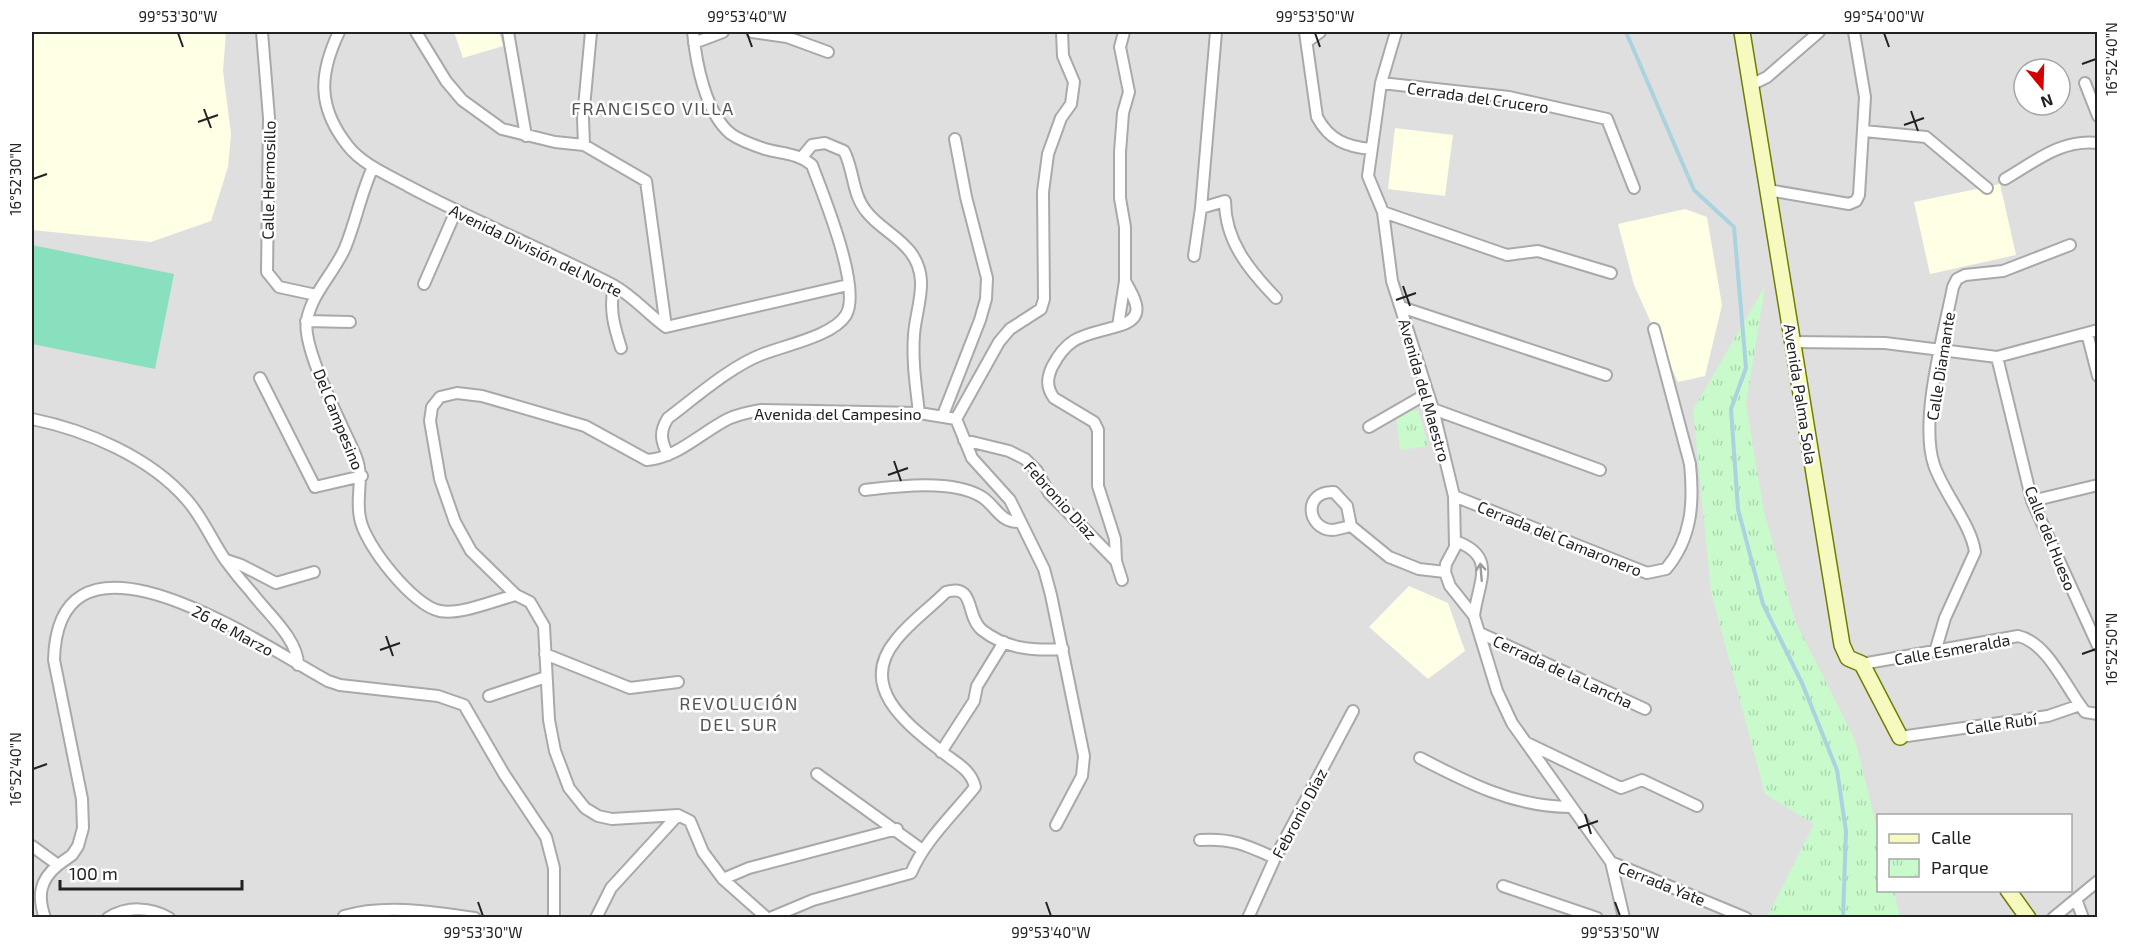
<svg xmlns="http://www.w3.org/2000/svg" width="2129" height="949" viewBox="0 0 2129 949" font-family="'Exo 2',sans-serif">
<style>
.residential{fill:#e0dfdf;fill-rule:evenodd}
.education{fill:#ffffe5}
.park{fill:url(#park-tufts)}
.pitch{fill:#88e0be}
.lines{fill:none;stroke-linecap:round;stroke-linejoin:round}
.stream{stroke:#aad3df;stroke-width:4}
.street-casing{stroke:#a9a9a9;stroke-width:14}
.secondary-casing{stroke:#707d05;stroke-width:18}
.street{stroke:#fff;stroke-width:10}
.secondary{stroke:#f7fabf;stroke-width:15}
.oneway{stroke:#9c9c9c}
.ticks{fill:none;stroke:#222;stroke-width:2}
.labels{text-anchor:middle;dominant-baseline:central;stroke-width:5;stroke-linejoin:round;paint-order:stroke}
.street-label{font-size:16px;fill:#222;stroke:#fff}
.neighbourhood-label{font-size:18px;letter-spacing:1.5px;fill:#555;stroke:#fff}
.neatline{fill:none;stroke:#222;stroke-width:2}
.ticks-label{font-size:15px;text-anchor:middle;fill:#222}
</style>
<defs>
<pattern id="park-tufts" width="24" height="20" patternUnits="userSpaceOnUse" patternTransform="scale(1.5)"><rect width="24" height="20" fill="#c8facc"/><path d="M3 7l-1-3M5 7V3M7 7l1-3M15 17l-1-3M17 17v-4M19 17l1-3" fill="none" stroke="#acd6af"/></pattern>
</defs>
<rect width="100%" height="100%" fill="#f2efe9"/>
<!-- residential -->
<path class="residential" d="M32,32H2097V917H32ZM2024,69H2060V105H2024ZM1878,816H2070V890H1878Z"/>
<!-- education -->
<path class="education" d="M32,32H226L223,71L231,134L228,167L211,221L151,242L32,230Z
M454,32H499L503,46L463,58Z
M1395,128L1453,135L1445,196L1388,189Z
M2000,184L2016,255L1930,274L1914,202Z
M1685,209L1707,217L1722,305L1705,376L1678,382L1634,285L1618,224Z
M1409,586L1448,603L1465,651L1428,679L1369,627Z"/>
<!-- park -->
<path class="park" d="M1765,286L1746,404L1764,512L1795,621L1855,740L1878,832V890L1894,891L1900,917H1767L1814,824L1765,794L1711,592L1693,410Z
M1418,410L1428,446L1400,450L1396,415Z"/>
<!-- pitch -->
<path class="pitch" d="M32,245L174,274L155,369L32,344Z"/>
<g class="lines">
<!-- stream -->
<path class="stream" d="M1626,32L1694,190L1734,227L1746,368L1731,409L1738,509L1763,604L1802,683L1837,770L1846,831L1843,918"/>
<defs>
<path id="street" d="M262,32L269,118L267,272L279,287L316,295
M339,32C319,74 317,107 348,146C362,164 388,175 408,186C475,222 546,250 613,285C633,296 648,314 666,327L848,285
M416,32L446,81L462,100L502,129L555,142L584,145L646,181L666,327
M508,32L526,136
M752,32L787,37L828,52
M1305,32L1317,117C1329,140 1347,147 1371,149
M1396,32L1381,83L1368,176L1383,212L1392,281L1433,409L1454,496L1455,547L1446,564L1445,572L1450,586L1474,616L1497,691L1512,723L1611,862L1624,918
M1308,41L1320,32
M694,43L723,32
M1381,83L1509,97L1607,119L1634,188
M2085,83L2098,116
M1751,85L1767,77L1819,32
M1864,131L1926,137L1987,188
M584,145L583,118L591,32
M802,157L812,145L825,143L844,151C854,170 852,194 866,211C883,234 919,243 921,281C922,298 915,318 914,335C912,361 916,387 919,413
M373,167C361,193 356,221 345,248C334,273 312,293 307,320C301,346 342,425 354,452C366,478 355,493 360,518C364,544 414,607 440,611C461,615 495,600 516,595
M2005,179C2036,161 2061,139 2098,143
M1768,190L1849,204L1856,201L1859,195L1865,97L1854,32
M1201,208L1225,201C1225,241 1249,270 1276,298
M1383,212L1507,255L1538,251L1611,273
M1194,256L1201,208L1216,32
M424,284L456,211
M614,286C609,309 614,326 621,348
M1401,307L1606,375
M306,321L350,322
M1118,326C1147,318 1136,301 1125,281
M2087,333L2098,376
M1792,342L1885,343L1997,357L2098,330
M1997,357L2032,501L2098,646
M260,378L315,487L362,476
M1433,409L1600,470
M943,415L980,320L986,299L987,278L966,197L955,139
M32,419C86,430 150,457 187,500C203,518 212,541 226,561C234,572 243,583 252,593C267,613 298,639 298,665
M956,419L972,458L1010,500L1044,569L1051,595L1084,756L1082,776L1056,825
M956,419L999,342L1010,329L1041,309L1044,299L1043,192L1048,154L1061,118L1071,104L1074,82L1063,56L1062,32
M1369,427L1428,393
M964,440L1009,451L1025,459L1037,471L1049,493L1116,561
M668,455C661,441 659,432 668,418C696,397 731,366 763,354C786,345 833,336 846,315C862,288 823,195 812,165C798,153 782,154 765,149C753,145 741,141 731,134C705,113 696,62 693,32
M865,490C898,486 953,479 982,497C997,507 1000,523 1020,522
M1454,496L1647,573L1666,569C1692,538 1694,503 1690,464L1654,329
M2032,501L2098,485
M1351,526C1345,527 1337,530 1332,530C1307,529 1302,491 1334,492L1347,506L1351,526L1389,557L1419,569L1445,572
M1455,541C1498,556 1478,582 1474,616
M226,560L241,565L276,583L314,572
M1122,580L1116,561L1115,539L1098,486V430L1094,422L1054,398C1046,387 1047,378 1052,367C1069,334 1085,336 1118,326L1125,281V227L1120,198V152L1123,113L1129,92L1120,47L1124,32
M1480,633L1645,709
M1935,652L1945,618L1975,552C1971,524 1944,494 1934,465C1919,420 1944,334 1953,287L1957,279L1965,275L2003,271L2070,245
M545,654L630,688L678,682
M1862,664L2018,636C2046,642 2064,683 2080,705
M489,696L546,677
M1900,737L2048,716L2080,705L2085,712L2098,714
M1527,743L1621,788L1642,780L1697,806
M941,752L974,701L977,686L1004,642
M1420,758C1468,783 1515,807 1570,807
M817,774L921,849
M1200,840C1232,838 1246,845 1275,858
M32,846L58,865L72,855L78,846L83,828L82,799L54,660C58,502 265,647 328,681L340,685L438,696L464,705L504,774L546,837L554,868V918
M1611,862L1746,918
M723,879L749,868L897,829
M1503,886L1597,918
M2076,899L2083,918
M45,918C37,895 40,880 58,865
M108,918C127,906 151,907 169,918
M345,918L344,916C386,904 432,912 475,918
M596,918L611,888L678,815
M767,918L723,879L703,852L690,821L678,815L612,819L598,816L585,808L569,788L555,751L549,720L544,626L530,602L516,595L471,551L455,522L440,479L430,421L432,407L440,397L457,393L482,396L585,426L647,460C677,458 702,432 728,419C739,414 749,412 761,410L919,413L956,419
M770,918L813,900L911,873C925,840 953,815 975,787C971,769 954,762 941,751C907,724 857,687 896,640C910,622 930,608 946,592C976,583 965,616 982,630C1006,649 1034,651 1063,649
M1248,918L1275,858L1353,711
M2053,918L2098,881"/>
<path id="secondary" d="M1742,32L1842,645L1848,658L1862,664L1900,737
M2008,890L2028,918"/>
</defs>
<!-- street casing -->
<use href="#street" class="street-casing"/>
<!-- secondary casing -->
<use href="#secondary" class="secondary-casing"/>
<!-- street -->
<use href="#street" class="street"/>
<!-- secondary -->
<use href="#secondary" class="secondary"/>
</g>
<!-- one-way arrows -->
<defs><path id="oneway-shaft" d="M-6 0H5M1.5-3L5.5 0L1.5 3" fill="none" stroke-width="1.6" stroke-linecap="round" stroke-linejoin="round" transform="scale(1.5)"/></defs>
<use class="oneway" href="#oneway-shaft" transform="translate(1481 572) rotate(-95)"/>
<!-- ticks -->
<path class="ticks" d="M178,33L183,47M747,33L752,47M1315,33L1320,47M1884,33L1889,47M2082,64L2096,59M204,109L211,128M1911,111L1918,131M198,122L218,115M1904,125L1924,118M33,179L47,174M1403,286L1410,306M1396,300L1416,293M894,461L901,481M888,475L908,468M386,636L393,656M380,650L400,643M2082,654L2096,649M33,769L47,764M1585,814L1591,834M1578,828L1598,821M478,902L483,916M1046,902L1051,916M1615,902L1620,916"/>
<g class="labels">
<!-- street labels -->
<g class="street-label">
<text transform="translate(1478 97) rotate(8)">Cerrada del Crucero</text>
<text transform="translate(268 180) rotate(-89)">Calle Hermosillo</text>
<text transform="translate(536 250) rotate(26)">Avenida División del Norte</text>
<text transform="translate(1940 366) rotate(-81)">Calle Diamante</text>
<text transform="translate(1425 390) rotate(74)">Avenida del Maestro</text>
<text transform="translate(1801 394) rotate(81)">Avenida Palma Sola</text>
<text x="838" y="413">Avenida del Campesino</text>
<text transform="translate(339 419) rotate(68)">Del Campesino</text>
<text transform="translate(1061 500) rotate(48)">Febronio Diaz</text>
<text transform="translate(1560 538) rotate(22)">Cerrada del Camaronero</text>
<text transform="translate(2051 538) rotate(68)">Calle del Hueso</text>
<text transform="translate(233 630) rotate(28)">26 de Marzo</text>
<text transform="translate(1952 649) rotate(-10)">Calle Esmeralda</text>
<text transform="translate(1563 671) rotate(25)">Cerrada de la Lancha</text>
<text transform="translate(2001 723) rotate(-8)">Calle Rubí</text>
<text transform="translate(1299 813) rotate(-62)">Febronio Díaz</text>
<text transform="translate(1662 883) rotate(22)">Cerrada Yate</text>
</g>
<!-- neighbourhood labels -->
<g class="neighbourhood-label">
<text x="653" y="108">FRANCISCO VILLA</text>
<text x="739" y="703">REVOLUCIÓN<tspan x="739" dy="21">DEL SUR</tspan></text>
</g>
</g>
<!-- border -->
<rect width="2129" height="949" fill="none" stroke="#ffffff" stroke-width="66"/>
<!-- legend -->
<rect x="1877" y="814" width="195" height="78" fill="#ffffff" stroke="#a7a7a7" stroke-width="1.5"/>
<rect x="1889" y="834" width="30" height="9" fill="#f7fabf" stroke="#a7a7a7" stroke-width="1.5"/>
<text x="1931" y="844" font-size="18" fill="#222222">Calle</text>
<rect x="1889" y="859" width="30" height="18" fill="url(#park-tufts)" stroke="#a7a7a7" stroke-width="1.5"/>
<text x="1931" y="874" font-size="18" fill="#222222">Parque</text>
<!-- north arrow -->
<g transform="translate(2042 87) rotate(161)"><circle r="28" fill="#ffffff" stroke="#a7a7a7" stroke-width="1.5"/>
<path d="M0-4.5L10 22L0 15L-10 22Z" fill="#d40000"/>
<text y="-9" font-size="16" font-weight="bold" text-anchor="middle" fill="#222222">N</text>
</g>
<!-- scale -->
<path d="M60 880v9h182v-9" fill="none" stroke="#222222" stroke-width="3"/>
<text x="69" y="880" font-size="18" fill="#222222" stroke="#ffffff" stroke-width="4.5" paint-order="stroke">100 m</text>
<rect x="33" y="33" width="2063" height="883" class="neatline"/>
<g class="ticks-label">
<text x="178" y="22">99°53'30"W</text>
<text x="747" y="22">99°53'40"W</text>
<text x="1315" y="22">99°53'50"W</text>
<text x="1884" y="22">99°54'00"W</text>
<text transform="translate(2112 59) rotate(-90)" y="5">16°52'40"N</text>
<text transform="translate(16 179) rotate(-90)" y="5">16°52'30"N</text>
<text transform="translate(2112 649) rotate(-90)" y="5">16°52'50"N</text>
<text transform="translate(16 769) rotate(-90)" y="5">16°52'40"N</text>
<text x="483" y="938">99°53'30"W</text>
<text x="1051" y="938">99°53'40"W</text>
<text x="1620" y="938">99°53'50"W</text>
</g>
</svg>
